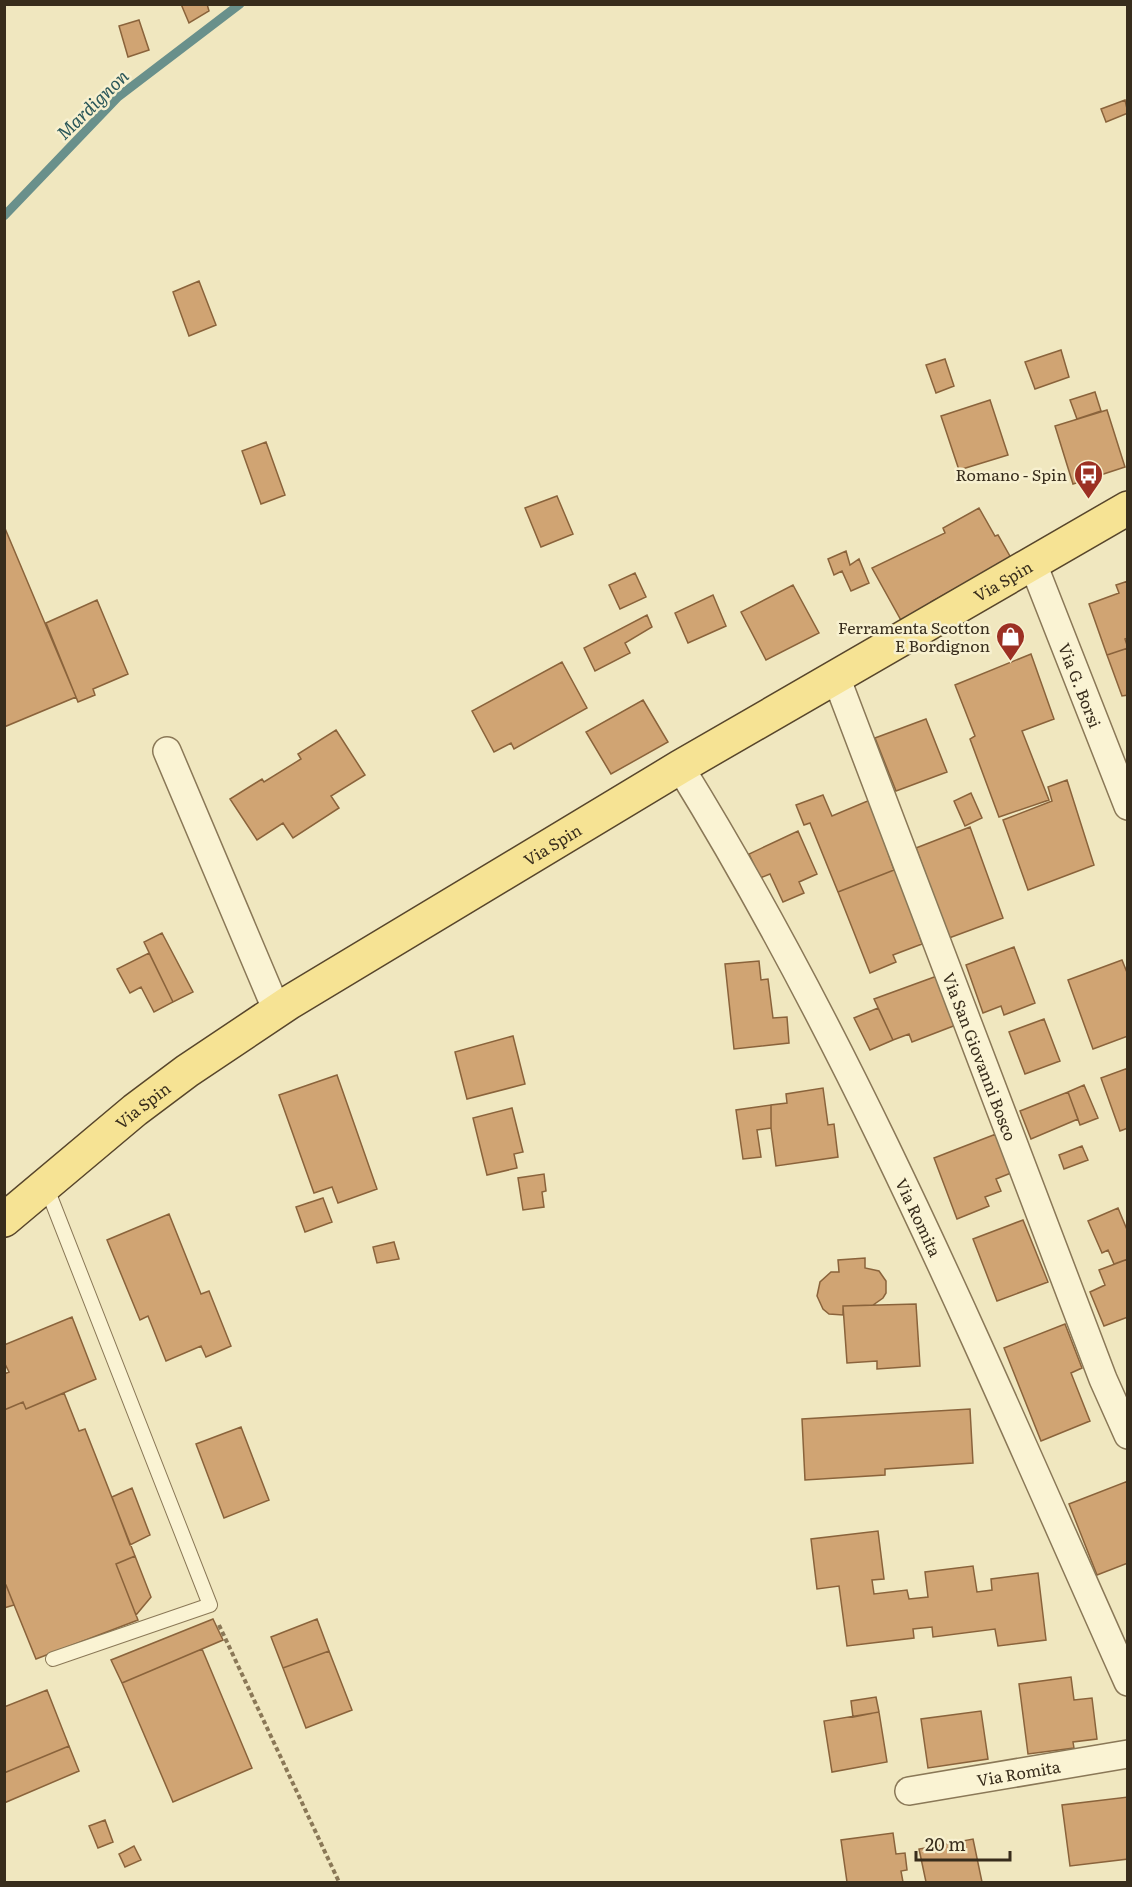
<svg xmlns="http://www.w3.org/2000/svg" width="1132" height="1887" viewBox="0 0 1132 1887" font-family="Literata,serif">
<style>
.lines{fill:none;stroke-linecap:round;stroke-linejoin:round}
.stream{stroke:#69908b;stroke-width:9}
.building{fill:#d0a473;stroke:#8a633b;stroke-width:1.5}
.service-casing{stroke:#8a7857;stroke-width:16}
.minor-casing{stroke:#8a7857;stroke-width:30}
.primary-casing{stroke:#57452b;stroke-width:36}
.path{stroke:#8a7857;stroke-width:4;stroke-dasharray:4.5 3;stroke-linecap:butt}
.service{stroke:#faf3d3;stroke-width:14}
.minor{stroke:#faf3d3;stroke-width:27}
.primary{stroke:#f6e394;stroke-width:33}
.labels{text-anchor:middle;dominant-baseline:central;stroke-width:5;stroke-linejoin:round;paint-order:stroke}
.poi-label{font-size:16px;fill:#382d1c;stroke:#f7f0cf;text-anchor:end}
.street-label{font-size:16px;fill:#382d1c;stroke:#f7f0cf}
.water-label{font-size:18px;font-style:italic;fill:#2a5759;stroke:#f7f0cf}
</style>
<rect width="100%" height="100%" fill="#f0e7bf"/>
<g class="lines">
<!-- stream -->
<path class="stream" d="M4,216L118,97L240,4"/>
</g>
<!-- building -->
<path class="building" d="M181,4H207L209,11L189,23Z
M139,20L149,50L128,57L119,26Z
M1125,100L1128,113L1106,122L1101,109Z
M199,281L216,325L189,336L173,292Z
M1061,350L1069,377L1035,389L1025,362Z
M945,359L954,386L936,393L926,365Z
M1095,392L1101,411L1077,419L1070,400Z
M990,400L1008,455L959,470L941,416Z
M1107,410L1125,467L1073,484L1055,426Z
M266,442L285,495L261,504L242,451Z
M557,496L573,534L541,547L525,508Z
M979,508L995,536L998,535L1011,558L931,602L932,606L902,622L872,568L945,533L943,528Z
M4,526L76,697L4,727Z
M846,551L850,565L859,559L869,583L851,591L842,571L834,575L828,559Z
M635,573L646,597L620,609L609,585Z
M1128,581V638L1125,639L1128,648L1107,655L1089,604L1119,593L1116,585Z
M793,585L819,633L766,660L741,612Z
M713,595L726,626L688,643L675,613Z
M97,600L128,674L93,689L95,695L78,702L46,623Z
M647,615L652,627L625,643L630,653L595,671L584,648Z
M1128,648V695L1122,696L1107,655Z
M1031,654L1054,719L1022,731L1049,800L999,817L970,739L975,736L955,685Z
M562,662L587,708L514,749L511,743L494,752L472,711Z
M643,700L668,742L611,774L586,732Z
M926,719L947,772L896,791L875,738Z
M336,730L365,775L331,796L339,808L293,838L283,823L257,840L230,799L262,779L264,782L301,759L298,754Z
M1067,780L1094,865L1028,890L1003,820L1052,801L1048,787Z
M971,793L982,818L965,826L954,801Z
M823,795L832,816L870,800L894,870L838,892L810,823L804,825L796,805Z
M970,827L1003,918L949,938L916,848Z
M798,831L817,874L799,882L804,893L783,902L770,874L760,878L749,854Z
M899,868L922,944L893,955L896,962L870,973L838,892Z
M162,933L193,992L173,1002L144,942Z
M1014,947L1035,1003L1004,1015L1001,1006L983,1013L966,965Z
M149,953L173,1002L154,1012L141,987L130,993L117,969Z
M1122,960L1128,975V1036L1093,1049L1068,980Z
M759,961L761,980L768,979L773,1018L787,1017L789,1043L734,1049L725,964Z
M937,976L956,1025L912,1042L909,1034L893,1040L874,999Z
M878,1008L893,1040L870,1050L854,1018Z
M1044,1019L1060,1061L1025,1074L1009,1032Z
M513,1036L525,1084L467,1099L455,1052Z
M1128,1068V1128L1120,1131L1101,1078Z
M337,1075L377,1189L338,1203L332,1187L314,1193L279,1095Z
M1084,1085L1098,1118L1080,1125L1068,1092Z
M823,1088L828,1125L834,1124L838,1157L776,1166L771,1128V1105L787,1103L786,1094Z
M1068,1092L1078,1119L1031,1139L1020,1111Z
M771,1105V1128L757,1130L761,1157L743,1159L736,1110Z
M512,1108L523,1152L514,1154L517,1168L487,1175L473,1118Z
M996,1134L1011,1173L996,1179L1001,1191L985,1197L989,1206L957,1219L934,1158Z
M1082,1146L1088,1160L1064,1169L1059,1155Z
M544,1174L546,1191L542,1192L544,1207L523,1210L518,1178Z
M323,1198L332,1222L305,1232L296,1207Z
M1118,1208L1128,1232V1259L1114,1264L1108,1250L1102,1253L1088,1221Z
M169,1214L201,1294L209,1291L231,1346L206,1357L201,1346L166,1361L148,1316L140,1320L107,1240Z
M1023,1220L1048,1282L997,1301L973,1239Z
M394,1242L399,1259L377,1263L373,1247Z
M865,1258V1268L879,1271L886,1281V1293L883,1298L873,1305L843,1306V1315L829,1314L823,1309L817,1296L820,1282L831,1272H839L838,1260Z
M1128,1259V1317L1104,1326L1090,1292L1105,1285L1099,1270Z
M916,1304L920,1366L877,1369V1361L847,1363L843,1306Z
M72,1317L96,1379L26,1409L23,1402L4,1410V1374L9,1372L4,1362V1345Z
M1065,1324L1082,1368L1071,1373L1090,1421L1041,1441L1004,1348Z
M64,1393L79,1431L85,1429L135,1556L116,1564L138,1620L36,1659L6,1585H4V1410L23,1402L26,1409Z
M970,1409L973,1463L885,1469V1475L805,1480L802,1419Z
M241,1427L269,1500L224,1518L196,1444Z
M1128,1481V1563L1097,1575L1069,1504Z
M132,1488L150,1535L130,1545L112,1497Z
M878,1531L884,1579L872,1580L874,1594L907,1590L909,1599L928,1597L925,1572L973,1566L977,1592L992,1590L991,1579L1038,1573L1046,1640L998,1646L995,1629L933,1637L932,1627L913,1629L914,1638L847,1646L839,1586L817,1589L811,1539Z
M135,1556L151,1597L136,1615L116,1564Z
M4,1585H6L14,1605L4,1608Z
M213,1619L223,1640L122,1683L111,1660Z
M317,1619L329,1651L283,1668L271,1637Z
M202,1649L252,1768L173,1802L122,1683Z
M329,1651L352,1710L306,1728L283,1668Z
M1071,1677L1074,1700L1092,1698L1097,1739L1073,1742L1074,1748L1028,1754L1019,1684Z
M47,1690L69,1746L4,1773V1707Z
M876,1697L879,1712L853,1717L851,1701Z
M981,1711L988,1759L928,1768L921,1719Z
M879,1712L887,1762L832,1772L824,1721Z
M69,1746L79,1771L4,1803V1773Z
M1128,1797V1859L1070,1866L1062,1805Z
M105,1820L113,1842L98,1848L89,1826Z
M893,1833L896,1854L905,1853L907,1870L901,1871L903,1882H847L841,1840Z
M973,1839L982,1882H926L919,1849Z
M134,1846L141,1860L125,1867L119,1854Z"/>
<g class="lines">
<defs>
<path id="service" d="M46,1186L210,1605L53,1659"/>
<g id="minor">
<path id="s1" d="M1033,564L1128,806"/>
<path id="s2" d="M836,677L1103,1379L1128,1435"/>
<path d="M167,751L277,1011"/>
<path id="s3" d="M680,767C859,1057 989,1372 1128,1682"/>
<path id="s4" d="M909,1791L1128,1754"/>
</g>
<g id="primary">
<path id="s5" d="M4,1220L135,1110L187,1071L290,1002L680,767L1128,508"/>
</g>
</defs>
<!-- service casing -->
<use href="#service" class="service-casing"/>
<!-- minor casing -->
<use href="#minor" class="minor-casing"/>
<!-- primary casing -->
<use href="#primary" class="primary-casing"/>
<!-- path -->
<path class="path" d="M219,1625L339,1882"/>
<!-- service -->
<use href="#service" class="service"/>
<!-- minor -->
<use href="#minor" class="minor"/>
<!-- primary -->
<use href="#primary" class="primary"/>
</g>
<!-- icons -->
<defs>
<symbol id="bus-pin" viewBox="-11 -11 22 30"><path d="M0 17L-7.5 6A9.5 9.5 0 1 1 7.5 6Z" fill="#9c3023" stroke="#f7f0cf"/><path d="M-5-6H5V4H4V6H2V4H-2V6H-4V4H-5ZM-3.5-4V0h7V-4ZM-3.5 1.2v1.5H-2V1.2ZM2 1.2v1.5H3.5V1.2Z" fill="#fff"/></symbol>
<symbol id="shop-pin" viewBox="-11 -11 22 30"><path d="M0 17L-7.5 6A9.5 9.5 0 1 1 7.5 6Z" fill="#9c3023" stroke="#f7f0cf"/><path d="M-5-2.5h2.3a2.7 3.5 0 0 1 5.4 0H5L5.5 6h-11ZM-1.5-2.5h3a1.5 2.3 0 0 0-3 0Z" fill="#fff"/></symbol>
</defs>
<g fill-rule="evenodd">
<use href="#bus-pin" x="1072" y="458" width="33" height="45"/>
<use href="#shop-pin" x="994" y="620" width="33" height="45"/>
</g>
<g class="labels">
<!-- poi labels -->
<g class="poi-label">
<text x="1067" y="474">Romano - Spin</text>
<text x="990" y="627">Ferramenta Scotton<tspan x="990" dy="18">E Bordignon</tspan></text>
</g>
<!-- street labels -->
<g class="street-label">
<text stroke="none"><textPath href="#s5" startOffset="1188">Via Spin</textPath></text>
<text stroke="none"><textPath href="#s1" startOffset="130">Via G. Borsi</textPath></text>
<text stroke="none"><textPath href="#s5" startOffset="666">Via Spin</textPath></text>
<text stroke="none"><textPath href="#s2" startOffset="406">Via San Giovanni Bosco</textPath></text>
<text stroke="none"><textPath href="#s5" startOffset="180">Via Spin</textPath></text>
<text stroke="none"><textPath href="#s3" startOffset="510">Via Romita</textPath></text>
<text stroke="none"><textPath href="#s4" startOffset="111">Via Romita</textPath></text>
</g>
<!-- water labels -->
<g class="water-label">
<text transform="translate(92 104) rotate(-44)">Mardignon</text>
</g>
</g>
<!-- border -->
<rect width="1132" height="1887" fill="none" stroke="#382d1c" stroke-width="12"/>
<!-- scale -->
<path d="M916 1851v9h94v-9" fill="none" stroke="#382d1c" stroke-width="3"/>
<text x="925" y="1851" font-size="18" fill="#382d1c" stroke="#f7f0cf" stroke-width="4.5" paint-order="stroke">20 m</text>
</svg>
